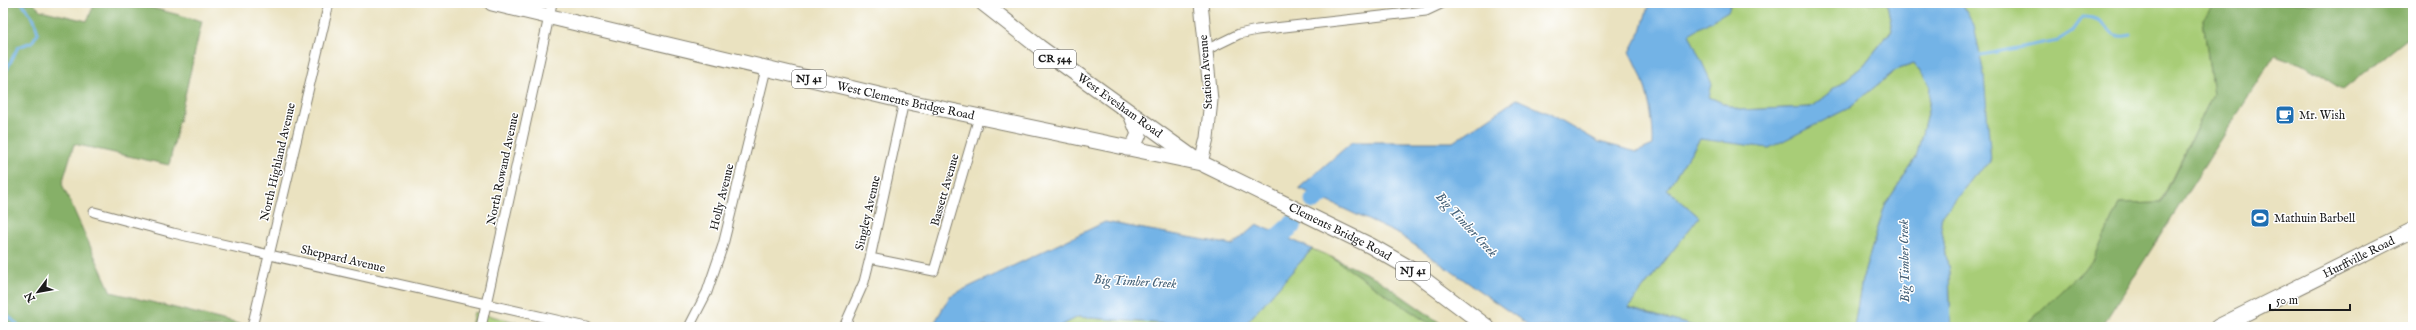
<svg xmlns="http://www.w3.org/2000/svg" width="2416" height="330" viewBox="0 0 2416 330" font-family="'IM FELL English',serif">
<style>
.green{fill:#a8cd77;stroke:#62744a}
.forest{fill:#86b068;stroke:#516642}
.water{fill:#73b3e6;stroke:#486881}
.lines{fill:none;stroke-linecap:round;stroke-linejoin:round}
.stream{stroke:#73b3e6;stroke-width:3}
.river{stroke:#73b3e6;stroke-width:19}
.street-casing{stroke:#837f6e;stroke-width:11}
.secondary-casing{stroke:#837f6e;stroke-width:15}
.primary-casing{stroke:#837f6e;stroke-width:17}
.street{stroke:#fff;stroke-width:9}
.secondary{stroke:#fff;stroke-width:13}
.primary{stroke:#fff;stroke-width:15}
.labels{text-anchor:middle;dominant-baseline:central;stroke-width:3;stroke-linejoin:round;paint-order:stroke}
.shield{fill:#fff;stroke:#606060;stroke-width:1}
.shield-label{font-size:11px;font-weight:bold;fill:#1c1c1c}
.street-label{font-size:12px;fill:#1c1c1c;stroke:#fff}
.poi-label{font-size:12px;fill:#1c1c1c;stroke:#fff;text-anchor:start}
.water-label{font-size:13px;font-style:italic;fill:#436077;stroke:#fff}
</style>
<rect width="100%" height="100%" fill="#fff"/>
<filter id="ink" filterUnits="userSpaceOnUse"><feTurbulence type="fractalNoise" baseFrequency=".025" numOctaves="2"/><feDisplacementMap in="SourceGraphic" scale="8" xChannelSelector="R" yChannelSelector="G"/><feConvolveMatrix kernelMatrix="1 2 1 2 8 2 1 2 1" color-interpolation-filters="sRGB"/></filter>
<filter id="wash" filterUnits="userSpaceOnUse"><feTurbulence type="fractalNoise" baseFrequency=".012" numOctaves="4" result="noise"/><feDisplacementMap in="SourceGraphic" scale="16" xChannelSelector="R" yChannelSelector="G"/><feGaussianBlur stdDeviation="0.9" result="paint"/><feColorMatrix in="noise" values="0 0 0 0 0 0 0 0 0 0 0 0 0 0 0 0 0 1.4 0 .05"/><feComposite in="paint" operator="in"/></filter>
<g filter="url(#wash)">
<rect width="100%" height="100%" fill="#eae2c0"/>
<!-- green -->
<path class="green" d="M1725,3H1887L1892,29L1863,66L1811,107L1739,110L1709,97L1689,34Z
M1962,3H2217L2203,19L2213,94L2160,203L2119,204L2093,261L2023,327H1951L1949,272L1940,219L1975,175L1991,162L1974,26Z
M1914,64L1930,85L1929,106L1916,158L1885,205L1862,280L1854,327H1697L1628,308L1699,217L1667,189L1700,139L1724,141L1847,109L1896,70Z
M1312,249L1331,257L1434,327H1243Z
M474,312L537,327H471Z
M1078,317L1202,327H1059Z"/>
<!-- forest -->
<path class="forest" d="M3,3H33L40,10L87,21L95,3H133L202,21L169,165L74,144L62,184L111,292L251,327H3Z
M2217,3H2413V34L2343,90L2306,66L2275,55L2102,327H2023L2093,261L2119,204L2161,203L2213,94L2203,19Z
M1331,257L1376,278L1446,327H1434Z"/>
<!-- water -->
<path class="water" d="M1649,3H1731L1728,11L1689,34L1712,84L1709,97L1739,110L1811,107L1863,66L1892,30L1887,3H1962L1974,25L1984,75L1991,162L1975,175L1940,219L1949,272L1951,327H1854L1862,280L1885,205L1916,158L1929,106L1930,85L1914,64L1896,70L1847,109L1769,148L1700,139L1667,189L1699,217L1628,308L1697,327H1531L1400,235L1299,188L1352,142H1453L1517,99L1550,114L1599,142L1637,152L1653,145C1654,114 1645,78 1630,52L1641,31Z
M1105,222L1233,245L1257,224L1312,249L1243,327H1202L1078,317L1059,327H932L950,296Z"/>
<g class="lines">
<!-- stream -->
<path class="stream" d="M1976,56L2058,40L2071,32L2082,17C2110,15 2104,42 2130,35
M3,77L18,47L32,42L38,33L34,19L22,3
M3,310L19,327"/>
<!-- river -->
<path class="river" d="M1314,200L1339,181
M1261,252L1293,224"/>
</g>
</g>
<g filter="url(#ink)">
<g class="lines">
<defs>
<path id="street" d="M1206,50L1239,34L1257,30L1426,11L1443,3
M94,212L173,233L587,327
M870,258L934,271L979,117
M252,327L329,3
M481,327L552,3
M689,327L707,292L723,245L766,69
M844,327L864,282L870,258L904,101"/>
<path id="secondary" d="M1201,163L1207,138L1211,100L1201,3"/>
<g id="primary">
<path id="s1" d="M492,3L904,101L1201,163L1371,246L1406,266L1487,327"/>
<path id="s2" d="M983,3L1039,47L1196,160"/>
<path d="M1127,148L1134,145L1139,134L1131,114"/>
<path id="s3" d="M2218,327L2413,230"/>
</g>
</defs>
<!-- street casing -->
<use href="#street" class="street-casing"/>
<!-- secondary casing -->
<use href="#secondary" class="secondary-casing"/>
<!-- primary casing -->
<use href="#primary" class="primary-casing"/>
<!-- street -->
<use href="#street" class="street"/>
<!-- secondary -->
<use href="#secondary" class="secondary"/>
<!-- primary -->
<use href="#primary" class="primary"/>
</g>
</g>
<!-- icons -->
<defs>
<symbol id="cafe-square" viewBox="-11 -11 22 22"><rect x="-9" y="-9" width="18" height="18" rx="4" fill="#1f6fb2" stroke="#fff"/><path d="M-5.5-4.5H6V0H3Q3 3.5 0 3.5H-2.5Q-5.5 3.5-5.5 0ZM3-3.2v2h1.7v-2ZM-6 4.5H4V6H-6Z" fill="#fff"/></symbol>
<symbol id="stadium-square" viewBox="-11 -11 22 22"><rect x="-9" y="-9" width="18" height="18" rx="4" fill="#1f6fb2" stroke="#fff"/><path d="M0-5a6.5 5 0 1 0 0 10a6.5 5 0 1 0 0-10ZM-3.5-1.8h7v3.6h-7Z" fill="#fff"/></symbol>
</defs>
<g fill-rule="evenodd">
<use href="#cafe-square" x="2274" y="104" width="22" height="22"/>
<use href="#stadium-square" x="2249" y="207" width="22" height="22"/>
</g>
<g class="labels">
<!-- shield labels -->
<g class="shield">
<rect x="1034" y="50" width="42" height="18" rx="3"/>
<rect x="792" y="70" width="34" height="18" rx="3"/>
<rect x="1396" y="262" width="34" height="18" rx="3"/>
</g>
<g class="shield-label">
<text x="1055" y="59">CR 544</text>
<text x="809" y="79">NJ 41</text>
<text x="1413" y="271">NJ 41</text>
</g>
<!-- street labels -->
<g class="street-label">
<text transform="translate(1206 72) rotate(-94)">Station Avenue</text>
<text stroke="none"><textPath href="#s1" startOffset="425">West Clements Bridge Road</textPath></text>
<text stroke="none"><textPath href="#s2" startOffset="171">West Evesham Road</textPath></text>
<text transform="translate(278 162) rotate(-77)">North Highland Avenue</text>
<text transform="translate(503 169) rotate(-78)">North Rowand Avenue</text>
<text transform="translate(945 190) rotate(-74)">Bassett Avenue</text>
<text transform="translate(722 197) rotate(-76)">Holly Avenue</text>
<text transform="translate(868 213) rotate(-77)">Singley Avenue</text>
<text stroke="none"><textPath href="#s1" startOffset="882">Clements Bridge Road</textPath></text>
<text stroke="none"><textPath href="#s3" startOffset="157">Hurffville Road</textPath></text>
<text transform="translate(343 259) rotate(13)">Sheppard Avenue</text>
</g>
<!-- poi labels -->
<g class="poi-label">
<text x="2299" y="115">Mr. Wish</text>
<text x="2274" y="218">Mathuin Barbell</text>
</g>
<!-- water labels -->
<g class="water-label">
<text transform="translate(1466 225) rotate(47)">Big Timber Creek</text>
<text transform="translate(1905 261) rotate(-91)">Big Timber Creek</text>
<text transform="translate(1135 282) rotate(3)">Big Timber Creek</text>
</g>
</g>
<!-- margin -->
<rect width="2416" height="330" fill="none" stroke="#fff" stroke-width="16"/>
<!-- north arrow -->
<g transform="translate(38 292) rotate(238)" stroke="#ffffff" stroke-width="3" paint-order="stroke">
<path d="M0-3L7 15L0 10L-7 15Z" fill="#1c1c1c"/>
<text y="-6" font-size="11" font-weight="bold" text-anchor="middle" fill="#1c1c1c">N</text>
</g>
<!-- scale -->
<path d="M2270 304v6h80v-6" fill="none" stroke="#1c1c1c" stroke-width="2"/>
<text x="2276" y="304" font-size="12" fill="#1c1c1c" stroke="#ffffff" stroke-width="3" paint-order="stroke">50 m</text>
</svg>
